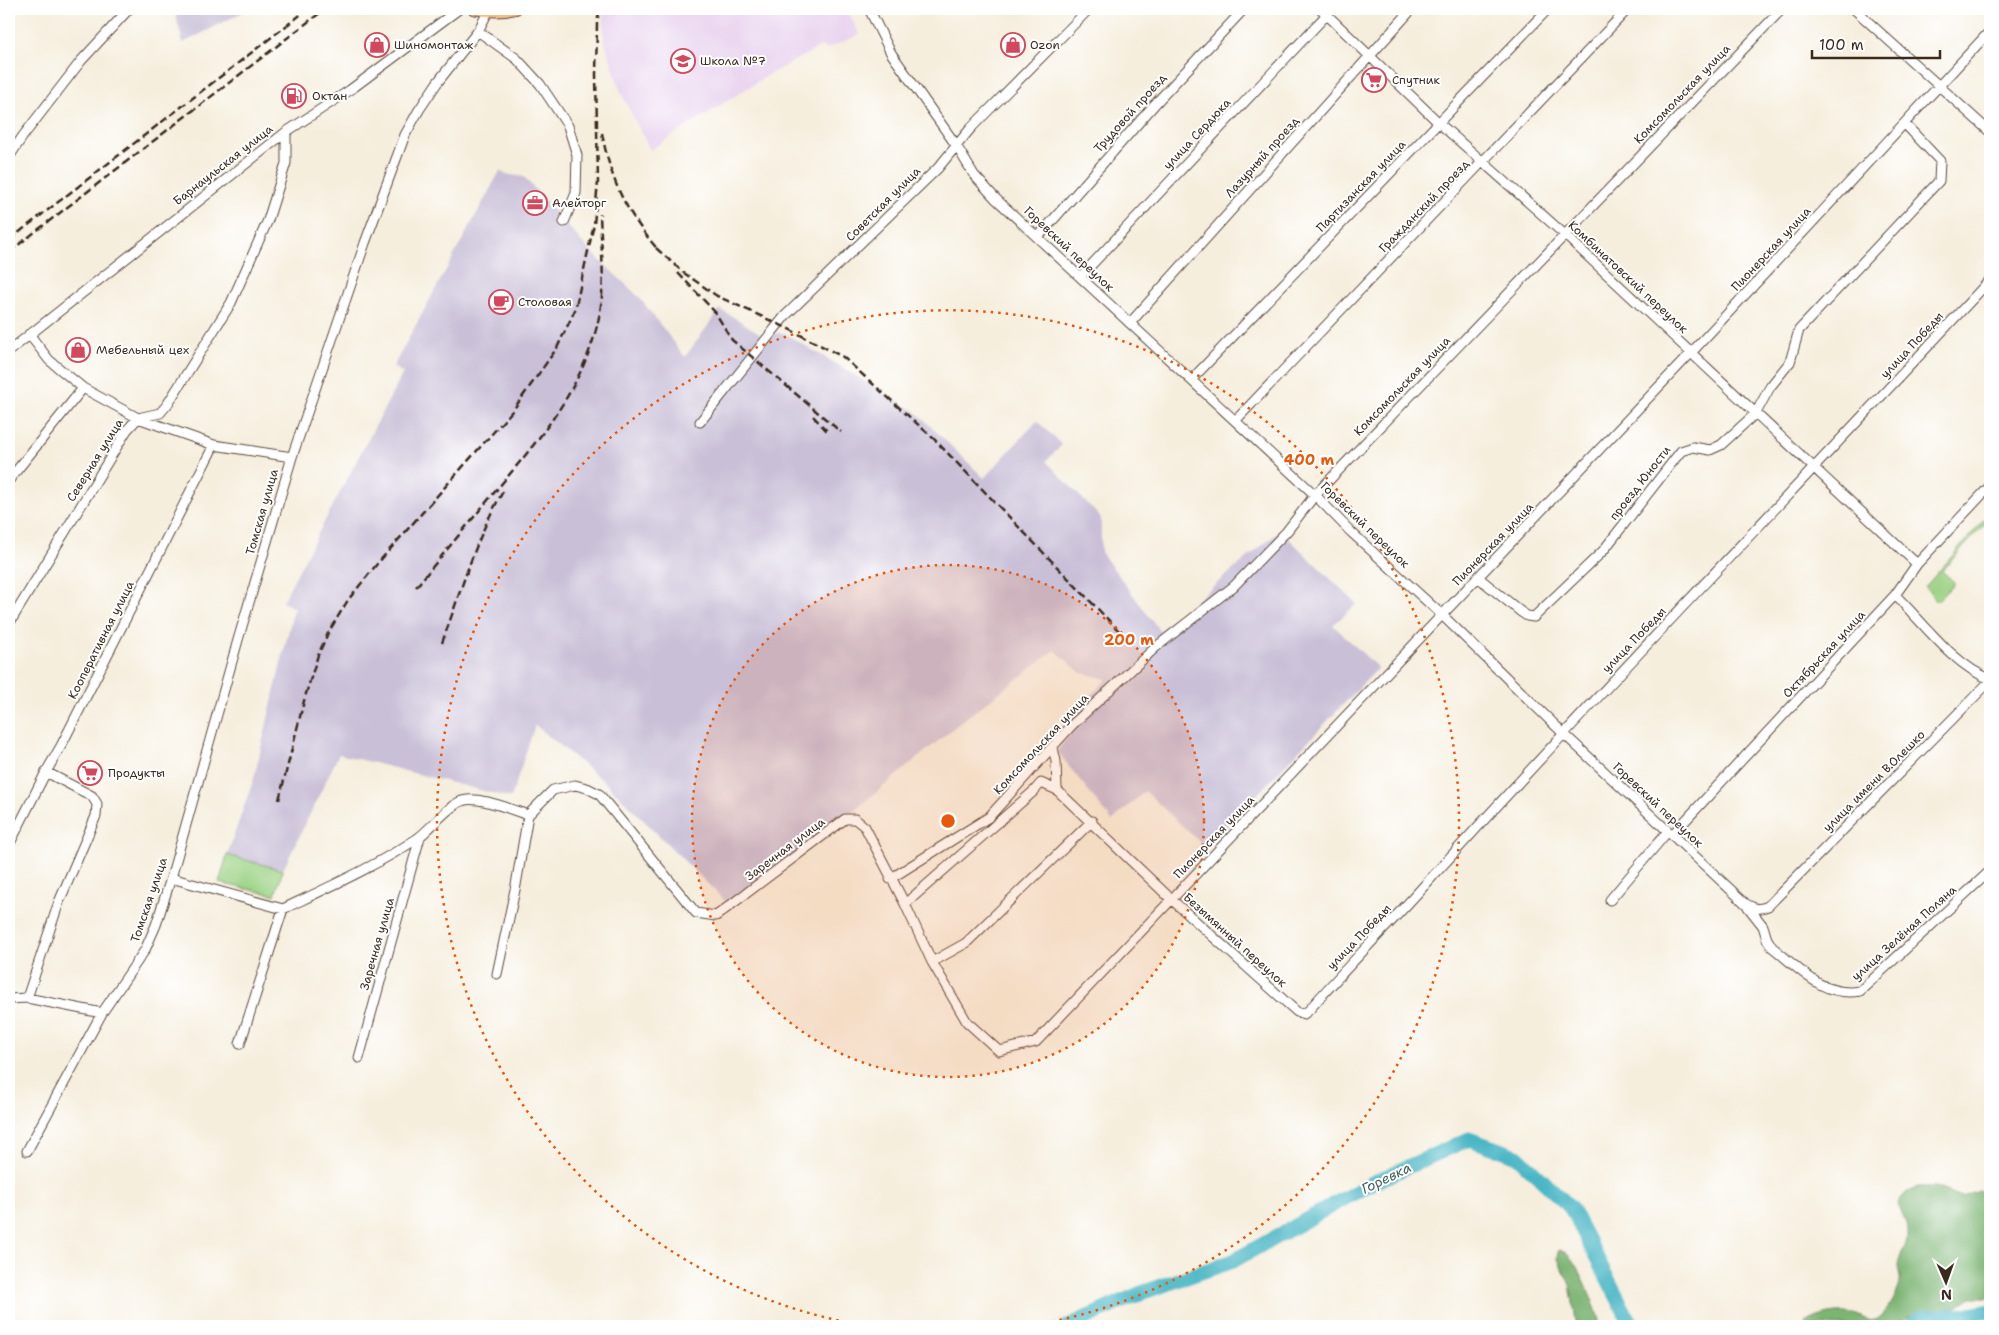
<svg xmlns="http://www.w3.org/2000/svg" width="1999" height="1335" viewBox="0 0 1999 1335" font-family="'Shantell Sans',sans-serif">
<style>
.built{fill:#e8d2ee}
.industrial{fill:#c9bfd7}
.green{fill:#9bd284;stroke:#6b7e51}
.forest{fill:#7cb472;stroke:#5c6f48}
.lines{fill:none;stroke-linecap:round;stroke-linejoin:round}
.river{stroke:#48b6c4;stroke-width:15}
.minor-casing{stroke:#57473b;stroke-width:11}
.major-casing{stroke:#57473b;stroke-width:12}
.minor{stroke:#fff;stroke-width:9}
.major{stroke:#f6be87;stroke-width:10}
.rail{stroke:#3b2a1e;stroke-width:2.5;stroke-dasharray:8 4;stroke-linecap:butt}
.ring{fill:none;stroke:#e8590c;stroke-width:2.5;stroke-dasharray:2.5 5}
.labels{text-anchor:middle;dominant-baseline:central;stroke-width:4;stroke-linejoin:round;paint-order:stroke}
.poi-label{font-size:12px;fill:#3b2a1e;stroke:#fff;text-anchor:start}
.street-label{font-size:12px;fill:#3b2a1e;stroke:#fff}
.water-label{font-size:14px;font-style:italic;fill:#406260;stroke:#fff}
.centre{fill:#e8590c;stroke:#fff;stroke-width:2.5}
.ring-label{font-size:15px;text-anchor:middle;font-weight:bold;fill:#e8590c;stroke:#fff;stroke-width:4;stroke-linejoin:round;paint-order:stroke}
</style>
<rect width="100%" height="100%" fill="#fff"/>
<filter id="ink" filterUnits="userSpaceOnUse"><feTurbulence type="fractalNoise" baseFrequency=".02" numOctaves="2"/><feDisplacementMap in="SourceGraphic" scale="10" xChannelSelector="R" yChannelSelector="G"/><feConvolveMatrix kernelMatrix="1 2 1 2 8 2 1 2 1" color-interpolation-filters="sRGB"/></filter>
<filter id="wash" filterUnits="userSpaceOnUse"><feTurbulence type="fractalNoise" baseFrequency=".0096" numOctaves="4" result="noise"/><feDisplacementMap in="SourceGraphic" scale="20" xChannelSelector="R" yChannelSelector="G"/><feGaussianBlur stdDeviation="1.12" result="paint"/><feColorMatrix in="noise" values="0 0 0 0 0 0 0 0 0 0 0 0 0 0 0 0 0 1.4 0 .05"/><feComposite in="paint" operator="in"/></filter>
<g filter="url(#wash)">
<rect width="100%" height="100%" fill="#f6eedd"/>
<!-- built -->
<path class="built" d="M603,9H847L860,35L825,49L822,46L768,75L650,150L621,93L604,39Z"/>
<!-- industrial -->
<path class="industrial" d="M179,9H249L183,43L175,12Z
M500,171L505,174L524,177L588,249L639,297L685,357L720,309L761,334L784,333L915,411L984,478L1037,421L1062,445L1046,461L1101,518V552L1160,631L1283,528L1290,534L1288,538L1357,604L1333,625L1378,668L1206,848L1145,791L1112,821L1057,751L1075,728L1067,720L1107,679L1081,673L1055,650L962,721L860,806L731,907L606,783L535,725L511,798L339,754L283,870L227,855L254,778L294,608L282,602L403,373L393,367Z"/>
<!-- green -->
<path class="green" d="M1990,513V518L1942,571L1955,583L1937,601L1925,587Z
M227,855L283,870L275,895L219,883Z"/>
<!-- forest -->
<path class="forest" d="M1918,1187H1936L1962,1197L1979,1191L1990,1194V1297H1972L1955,1308L1917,1313L1890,1326H1806V1323C1820,1314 1840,1310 1857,1315C1863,1317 1868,1322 1875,1320C1885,1317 1898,1294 1900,1283C1901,1276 1898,1271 1898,1265C1899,1253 1908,1249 1907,1232C1907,1222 1901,1213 1898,1204C1903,1194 1908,1190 1918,1187Z
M1559,1250C1562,1251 1565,1252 1567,1254C1578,1262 1599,1312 1600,1326H1577L1570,1285L1558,1259Z"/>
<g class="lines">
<!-- river -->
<path class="river" d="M1068,1326L1141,1293L1233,1261L1372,1183L1469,1139L1517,1156L1571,1208L1628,1318L1634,1326
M1910,1326L1922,1317L1969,1315L1990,1311"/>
</g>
</g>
<g filter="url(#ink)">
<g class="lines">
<defs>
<path id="minor" d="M869,9L891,53L956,145L974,175L996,199L1315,495L1351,532L1441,614L1563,733L1746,904C1755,909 1759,910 1768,906L1990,681
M1321,9L1439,123L1564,234L1917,564
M1854,9L1990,132
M488,12L478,31L517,59L540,84L568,126L577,155L576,193L564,222
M9,157L23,136L81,61L129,9
M1038,237L1155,104L1244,9
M1081,276L1332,9
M1131,322L1412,9
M29,334L49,360L83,388L138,418L214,445L292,457
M9,351L286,132L350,90L459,9
M1192,379L1548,9
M1236,420L1628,9
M700,422L785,316L938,168L971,128L1089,9
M9,480L83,388
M1479,578L1521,612L1527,616L1534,617L1603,551L1681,451L1693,447L1710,450L1721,445L1756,413L1770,387L1790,362L1799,330L1939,181L1940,161L1905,124
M1895,595C1923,622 1953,665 1990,679
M9,624L127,430L138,418L160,413L167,405L231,303L268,220L286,163V132
M1053,748L1056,761L1057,790L1171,899L1297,1012L1304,1014L1309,1010C1349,964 1392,922 1432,877C1615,675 1805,479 1990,280
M1672,835L1895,595L1917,564L1990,486
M9,845L46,772L61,746L214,445
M171,878L283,909C329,887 376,866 418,838C432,828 446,807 462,801C477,795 512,810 528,815
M890,879L989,817L1072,725L1156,647L1234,586L1287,531L1315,495L1782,9
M1610,900L1668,831
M905,904L1034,791L1041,783L1057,790
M1748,907L1763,926L1767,939L1772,947C1799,968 1823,998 1860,991L1990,871
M932,962L966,943L1092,821
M497,974L516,885L528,815L553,790L575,785L587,788L599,794L696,913L716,916L845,819H855L865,827L905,904L932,962L967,1022L999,1051L1036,1042L1690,354L1990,31
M27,998L59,902L96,816L97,804L92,796L46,772
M9,999L27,998L102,1013
M240,1044L283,909
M359,1058L420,837
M27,1151L102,1013L145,950L156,925L171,878L238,640L292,457L365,243L405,135L419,110L437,83L478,31"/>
<path id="major" d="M473,9C488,12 501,13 516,9"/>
</defs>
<!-- minor casing -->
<use href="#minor" class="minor-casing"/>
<!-- major casing -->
<use href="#major" class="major-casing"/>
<!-- minor -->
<use href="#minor" class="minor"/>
<!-- major -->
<use href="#major" class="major"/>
<!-- rail -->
<path class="rail" d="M602,133C611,183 627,214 660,252
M9,240L308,9
M656,248L684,273L717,296L787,328L843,357L933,438L1119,631
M9,252L325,9
M678,273L715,312L732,340L841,432
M813,416L827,431
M416,587C443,554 471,521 498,488C542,436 585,385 599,317C606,283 601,248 600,214
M442,643C461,591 476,536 504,490
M279,800L305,697L318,655L328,633L348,600L377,564L513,410L557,348L575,310L594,224L598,182L596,75L597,22L600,9"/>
</g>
</g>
<!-- distance rings -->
<circle cx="948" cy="821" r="256" fill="#e8590c" fill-opacity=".12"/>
<g class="ring">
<circle cx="948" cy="821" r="256"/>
<path d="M868 1326A511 511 0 1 1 1028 1326"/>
</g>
<!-- icons -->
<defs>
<symbol id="shop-ring" viewBox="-11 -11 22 22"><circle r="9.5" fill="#fff" stroke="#d1495b" stroke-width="1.5"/><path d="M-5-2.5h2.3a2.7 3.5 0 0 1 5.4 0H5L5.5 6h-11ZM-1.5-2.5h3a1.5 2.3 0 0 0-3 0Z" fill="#d1495b"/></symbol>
<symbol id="school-ring" viewBox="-11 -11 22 22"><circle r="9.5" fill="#fff" stroke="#d1495b" stroke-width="1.5"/><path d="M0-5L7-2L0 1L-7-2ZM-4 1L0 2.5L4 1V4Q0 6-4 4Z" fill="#d1495b"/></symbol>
<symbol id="supermarket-ring" viewBox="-11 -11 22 22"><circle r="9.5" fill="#fff" stroke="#d1495b" stroke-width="1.5"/><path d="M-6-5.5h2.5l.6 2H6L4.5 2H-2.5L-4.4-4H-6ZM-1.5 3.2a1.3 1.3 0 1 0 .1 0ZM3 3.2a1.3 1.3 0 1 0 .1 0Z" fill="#d1495b"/></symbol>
<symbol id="fuel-ring" viewBox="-11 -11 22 22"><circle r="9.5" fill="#fff" stroke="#d1495b" stroke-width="1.5"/><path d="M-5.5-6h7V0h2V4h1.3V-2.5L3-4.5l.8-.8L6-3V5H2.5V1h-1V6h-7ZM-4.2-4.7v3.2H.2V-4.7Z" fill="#d1495b"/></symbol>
<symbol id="office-ring" viewBox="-11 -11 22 22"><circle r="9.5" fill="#fff" stroke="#d1495b" stroke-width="1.5"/><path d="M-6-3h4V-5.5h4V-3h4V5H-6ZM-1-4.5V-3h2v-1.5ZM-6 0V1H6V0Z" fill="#d1495b"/></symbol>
<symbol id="cafe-ring" viewBox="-11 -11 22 22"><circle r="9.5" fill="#fff" stroke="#d1495b" stroke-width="1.5"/><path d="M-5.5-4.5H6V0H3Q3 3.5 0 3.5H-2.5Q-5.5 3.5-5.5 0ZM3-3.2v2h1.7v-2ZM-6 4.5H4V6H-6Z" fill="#d1495b"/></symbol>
</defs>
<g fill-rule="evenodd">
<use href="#shop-ring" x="363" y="31" width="28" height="28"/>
<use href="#shop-ring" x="999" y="31" width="28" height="28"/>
<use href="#school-ring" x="669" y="47" width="28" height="28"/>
<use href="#supermarket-ring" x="1360" y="66" width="28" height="28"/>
<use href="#fuel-ring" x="280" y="82" width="28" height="28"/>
<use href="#office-ring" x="521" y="189" width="28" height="28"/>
<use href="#cafe-ring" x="487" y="288" width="28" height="28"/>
<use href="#shop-ring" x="64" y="336" width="28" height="28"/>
<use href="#supermarket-ring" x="76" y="759" width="28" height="28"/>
</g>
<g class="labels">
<!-- poi labels -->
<g class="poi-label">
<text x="394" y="45">Шиномонтаж</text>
<text x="1030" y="45">Ozon</text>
<text x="700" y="61">Школа №7</text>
<text x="1392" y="80">Спутник</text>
<text x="312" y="96">Октан</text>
<text x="552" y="203">Алейторг</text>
<text x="518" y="302">Столовая</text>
<text x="96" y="350">Мебельный цех</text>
<text x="108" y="773">Продукты</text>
</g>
<!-- street labels -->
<g class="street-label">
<text transform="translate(1682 94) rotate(-46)">Комсомольская улица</text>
<text transform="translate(1130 113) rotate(-48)">Трудовой проезд</text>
<text transform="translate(1197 134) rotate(-47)">улица Сердюка</text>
<text transform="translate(1262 157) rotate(-48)">Лазурный проезд</text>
<text transform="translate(223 165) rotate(-38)">Барнаульская улица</text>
<text transform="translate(1361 186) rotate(-46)">Партизанская улица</text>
<text transform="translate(883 204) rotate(-45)">Советская улица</text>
<text transform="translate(1424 206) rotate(-46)">Гражданский проезд</text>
<text transform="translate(1069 249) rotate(43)">Горевский переулок</text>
<text transform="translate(1771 249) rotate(-47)">Пионерская улица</text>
<text transform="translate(1628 277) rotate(43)">Комбинатовский переулок</text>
<text transform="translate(1912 345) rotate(-47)">улица Победы</text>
<text transform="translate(1402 386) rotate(-46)">Комсомольская улица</text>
<text transform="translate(95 460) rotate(-58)">Северная улица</text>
<text transform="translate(1640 483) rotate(-52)">проезд Юности</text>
<text transform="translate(262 512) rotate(-74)">Томская улица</text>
<text transform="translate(1365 525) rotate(44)">Горевский переулок</text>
<text transform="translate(1493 544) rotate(-46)">Пионерская улица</text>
<text transform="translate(101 640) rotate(-63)">Кооперативная улица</text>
<text transform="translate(1634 640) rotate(-46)">улица Победы</text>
<text transform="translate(1824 654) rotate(-47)">Октябрьская улица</text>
<text transform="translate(1041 744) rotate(-47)">Комсомольская улица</text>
<text transform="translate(1874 781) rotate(-45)">улица имени В.Олешко</text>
<text transform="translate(1658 805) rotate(43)">Горевский переулок</text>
<text transform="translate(1214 837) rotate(-46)">Пионерская улица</text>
<text transform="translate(785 849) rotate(-37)">Заречная улица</text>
<text transform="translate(149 900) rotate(-71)">Томская улица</text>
<text transform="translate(1904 933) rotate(-42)">улица Зелёная Поляна</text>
<text transform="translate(1359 937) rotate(-46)">улица Победы</text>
<text transform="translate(1235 940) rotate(42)">Безымянный переулок</text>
<text transform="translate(377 944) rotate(-74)">Заречная улица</text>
</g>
<!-- water labels -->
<g class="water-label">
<text transform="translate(1386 1178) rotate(-26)">Горевка</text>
</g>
</g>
<circle cx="948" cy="821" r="8" class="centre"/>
<g class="ring-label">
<text x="1309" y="465">400 m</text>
<text x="1129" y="645">200 m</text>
</g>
<!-- margin -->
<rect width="1999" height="1335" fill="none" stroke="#fff" stroke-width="30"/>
<!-- north arrow -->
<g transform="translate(1946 1282) rotate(178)" stroke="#ffffff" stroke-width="4" paint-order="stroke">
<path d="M0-4L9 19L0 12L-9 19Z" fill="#3b2a1e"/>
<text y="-8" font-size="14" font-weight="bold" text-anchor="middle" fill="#3b2a1e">N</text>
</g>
<!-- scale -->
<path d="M1812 50v8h128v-8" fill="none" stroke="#3b2a1e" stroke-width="2.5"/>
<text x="1819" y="50" font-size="15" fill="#3b2a1e" stroke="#ffffff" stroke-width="4" paint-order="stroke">100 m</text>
</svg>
